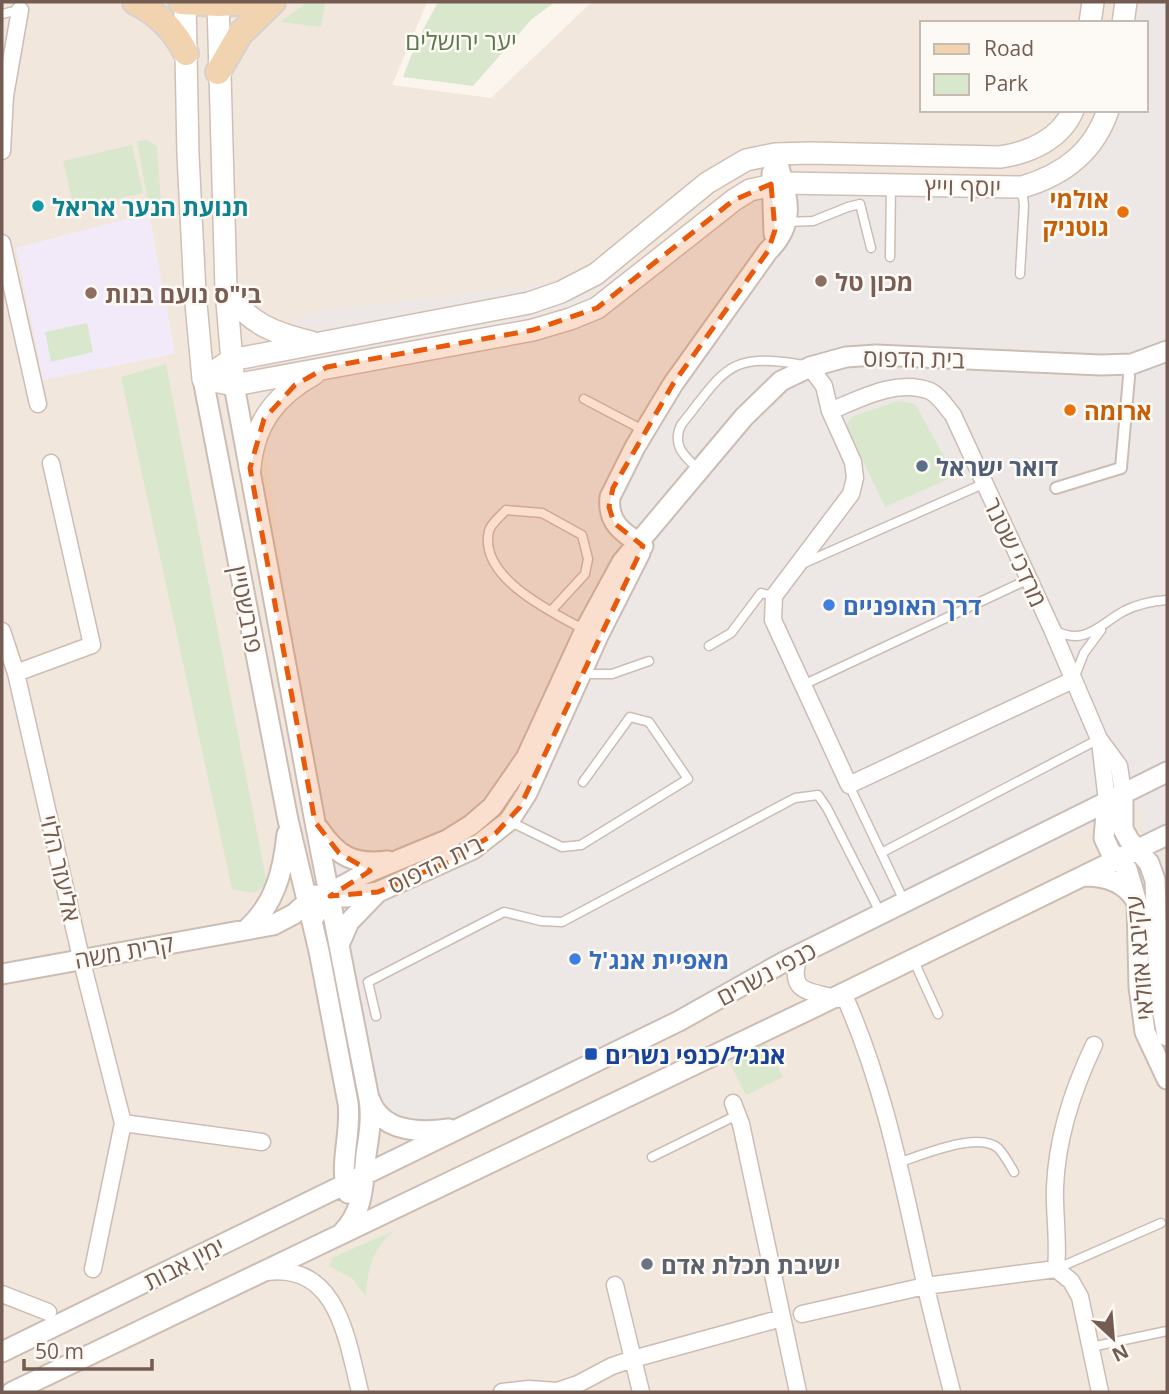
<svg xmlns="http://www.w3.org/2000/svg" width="1169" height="1394" viewBox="0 0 1169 1394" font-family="'Open Sans','Noto Sans Hebrew',sans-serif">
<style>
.residential{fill:#f2e7dd;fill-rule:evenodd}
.industrial{fill:#ede8e5}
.education{fill:#f2eaf8}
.green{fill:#d9e8cd}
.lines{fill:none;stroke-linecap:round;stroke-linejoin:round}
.service-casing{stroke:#ccbdb4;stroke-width:11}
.pedestrian-casing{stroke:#ccbdb4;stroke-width:14}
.minor-casing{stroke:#ccbdb4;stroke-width:19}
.tertiary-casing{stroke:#ccbdb4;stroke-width:23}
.secondary-casing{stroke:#d1bfb4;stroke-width:24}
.primary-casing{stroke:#d8d1cf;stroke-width:28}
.service{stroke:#fff;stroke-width:8}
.pedestrian{stroke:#fff;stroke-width:10}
.minor{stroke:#fff;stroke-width:16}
.tertiary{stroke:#fff;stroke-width:19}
.secondary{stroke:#fff;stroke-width:21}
.primary{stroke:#f1d4af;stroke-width:24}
.marked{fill:#e8590c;fill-opacity:0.2;stroke:#e8590c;stroke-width:5;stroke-dasharray:14 9;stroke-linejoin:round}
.culture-dot{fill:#0f9aa8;stroke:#fdf9f4;stroke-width:2.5}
.food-dot{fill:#e8710a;stroke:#fdf9f4;stroke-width:2.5}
.education-dot{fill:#8d6e63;stroke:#fdf9f4;stroke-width:2.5}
.service-dot{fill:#5c6f8a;stroke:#fdf9f4;stroke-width:2.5}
.shop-dot{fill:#3f7fe0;stroke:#fdf9f4;stroke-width:2.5}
.transit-dot{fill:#1a4fb4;stroke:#fdf9f4;stroke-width:2.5}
.worship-dot{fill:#6b7280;stroke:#fdf9f4;stroke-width:2.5}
.labels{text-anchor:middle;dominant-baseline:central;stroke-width:5;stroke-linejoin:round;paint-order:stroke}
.park-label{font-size:24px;fill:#5b784c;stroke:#fdf9f4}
.street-label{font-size:24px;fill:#745c52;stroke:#fdf9f4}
.food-label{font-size:24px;font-weight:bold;fill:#c56008;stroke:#fdf9f4;text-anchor:end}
.culture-label{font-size:24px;font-weight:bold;fill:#0d838f;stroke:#fdf9f4;text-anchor:start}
.education-label{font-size:24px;font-weight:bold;fill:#785e54;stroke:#fdf9f4;text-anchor:start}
.service-label{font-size:24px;font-weight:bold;fill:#4e5e75;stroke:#fdf9f4;text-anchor:start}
.shop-label{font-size:24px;font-weight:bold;fill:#366cbe;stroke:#fdf9f4;text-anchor:start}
.transit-label{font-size:24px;font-weight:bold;fill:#164399;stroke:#fdf9f4;text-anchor:start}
.worship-label{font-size:24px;font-weight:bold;fill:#5b616d;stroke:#fdf9f4;text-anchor:start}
</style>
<rect width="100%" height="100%" fill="#fbf5ed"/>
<!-- residential -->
<path class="residential" d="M2,2H427L392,85L491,98L592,2H1167V1392H2ZM922,23H1146V110H922Z"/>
<!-- industrial -->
<path class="industrial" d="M1139,2H1167V985L1154,912L1140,804L478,1123L438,1133L381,1112L297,676L258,390L279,338L296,319L312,312L601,277L633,270L756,192L1015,196L1107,136L1119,110H1146V23H1135Z"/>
<!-- education -->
<path class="education" d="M149,213L175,354L43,380L16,248Z"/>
<!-- green -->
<path class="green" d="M308,2H325L321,27L280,22Z
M438,2H555L532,19L473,86L403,77L417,41Z
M147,140L157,146L161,202H148L137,141Z
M132,145L143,193L74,209L63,161Z
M87,323L93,352L51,362L45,332Z
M166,364L267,884L254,893L232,889L121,377Z
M898,401L915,404L955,476L885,507L846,426L851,417Z
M766,1043L783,1077L746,1095L729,1061Z
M395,1230C373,1248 367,1269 366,1297L353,1279L329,1266L332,1258Z"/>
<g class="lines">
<defs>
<path id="service" d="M2,14L19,10
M787,222L813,221L848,207L860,204L871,248
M890,257L891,185
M1020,274L1024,205L1022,190
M584,399L645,431
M698,469C683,455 672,445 681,425C726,369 727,352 803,365
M802,564L983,484
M551,611L585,574L588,559L582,535L542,513L506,510C501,516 491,523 489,531C478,577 551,612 585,630
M1054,630C1085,647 1100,624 1124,611C1138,604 1152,601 1167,600
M709,646L731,633L761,593L774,596
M581,674H612L649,661
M1075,676L1084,653L1101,630
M803,685L1029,579
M849,785L905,903
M509,821L562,847L581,845L688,779L649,722L630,717L583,782
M881,853L1099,739
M913,959L938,1014
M376,1016L368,982L504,912L541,921L562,922L795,798L818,795L827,808L881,914
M652,1157L737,1115
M900,1162C923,1155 977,1131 998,1148C1004,1154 1010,1165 1014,1172
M1056,1269L1161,1223
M1091,1347L1167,1331"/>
<path id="pedestrian" d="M1056,488L1121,468L1129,377L1128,364"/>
<path id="minor" d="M2,151L5,96L20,10
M2,243L38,404
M810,367L824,386L830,411L853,462L855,478L851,494L774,596L773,620L849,785L1073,680
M830,411C860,399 897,378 930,391C940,396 946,407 953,415L1052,629L1099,739L1119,766L1123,793
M2,631L16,673L81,958L123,1123L93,1269
M16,673L92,645L51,463
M1100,742L1107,801
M800,954C785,996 812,990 838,999
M843,993C885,1086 903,1184 925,1283C933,1319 943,1356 952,1392
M733,1103L741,1124L798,1392
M123,1123L262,1142
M1056,1269C1059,1241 1054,1214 1055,1187C1057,1137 1073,1089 1094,1045
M1056,1269L1071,1281L1080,1297L1100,1392
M267,1272C338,1263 347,1340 360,1392
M615,1285L641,1392
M2,1294L48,1312
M802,1314L925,1286L1056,1269
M502,1392L529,1389L557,1391L578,1384L612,1366L633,1359L782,1318"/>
<path id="tertiary" d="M772,173L774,234
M203,379L288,820L319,951L348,1103C352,1132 338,1167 348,1193
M234,385L315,822L369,1099C372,1118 369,1136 366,1155C363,1184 364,1211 342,1233
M643,546C623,533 607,523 610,497L635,447L673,384L768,251C800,220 785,191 775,154
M1123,793V829L1129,840L1149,863L1155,880L1159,992L1167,1036
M1107,801L1104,838L1110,851L1127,869L1137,903L1139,987L1145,1032L1167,1079
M319,829C338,857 354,865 388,861
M1084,876C1105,876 1125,881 1136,901
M325,895L346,897L378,892L473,849L509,821L527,793L598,636L640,553
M312,920L324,902L342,886L362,875L447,840L471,825L492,807L526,758L585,630L622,562L744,417L781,381L810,367L846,357L876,355L1101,365L1132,364L1167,351
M246,930C275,904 283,872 287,834
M339,945L349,922L378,892
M2,974L273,925L294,914L315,895
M370,1100C382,1132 418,1133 449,1129
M2,1352L679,1021L782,963L1167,772
M12,1392L823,1003L1167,835"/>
<path id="secondary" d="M185,2L188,155L195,293L203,379
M218,2L226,290L233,374
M1090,23L1093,2
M1123,23L1126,2
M226,290C248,323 273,333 311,342
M203,379L234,385L533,330L570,319L597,308L734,200L750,190L783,183L1022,187C1064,175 1094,152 1108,110
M203,379L231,360L529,303L561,292L596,274L707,183L746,160L775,154L810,153L1000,157C1029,153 1061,139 1073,110
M250,468C254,423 276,395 314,374"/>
<path id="primary" d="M135,2C157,13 175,31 186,53
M181,2L219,4L252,2
M218,72L240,34L273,2"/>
</defs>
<!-- service casing -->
<use href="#service" class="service-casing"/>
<!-- pedestrian casing -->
<use href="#pedestrian" class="pedestrian-casing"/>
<!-- minor casing -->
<use href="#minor" class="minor-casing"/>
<!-- tertiary casing -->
<use href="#tertiary" class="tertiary-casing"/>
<!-- secondary casing -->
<use href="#secondary" class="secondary-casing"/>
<!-- primary casing -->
<use href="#primary" class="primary-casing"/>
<!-- service -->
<use href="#service" class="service"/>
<!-- pedestrian -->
<use href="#pedestrian" class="pedestrian"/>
<!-- minor -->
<use href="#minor" class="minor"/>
<!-- tertiary -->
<use href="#tertiary" class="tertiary"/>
<!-- secondary -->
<use href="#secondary" class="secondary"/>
<!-- primary -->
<use href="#primary" class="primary"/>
</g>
<!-- marked area -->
<path class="marked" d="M771,184L775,230L768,251L673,384L613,488L609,507L614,523L643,546L520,807L496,833L448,862L378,892L330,896L370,871L339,853L315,822L250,468L264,419L295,385L327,367L533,330L597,308L734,200Z"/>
<!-- markers -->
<circle class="culture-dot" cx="38" cy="206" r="7"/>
<g class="food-dot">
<circle cx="1123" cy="212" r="7"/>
<circle cx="1070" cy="410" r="7"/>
</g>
<g class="education-dot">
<circle cx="821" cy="281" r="7"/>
<circle cx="91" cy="293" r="7"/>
</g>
<circle class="service-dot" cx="922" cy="466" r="7"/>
<g class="shop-dot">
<circle cx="829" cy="605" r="7"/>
<circle cx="575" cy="959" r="7"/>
</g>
<rect class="transit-dot" x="584" y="1047" width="14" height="14" rx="3.5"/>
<circle class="worship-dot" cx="647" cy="1264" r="7"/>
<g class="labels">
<!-- park labels -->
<g class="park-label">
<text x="461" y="40">יער ירושלים</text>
</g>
<!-- street labels -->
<g class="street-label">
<text transform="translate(963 186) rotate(1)">יוסף וייץ</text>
<text transform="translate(914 358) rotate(1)">בית הדפוס</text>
<text transform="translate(1016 552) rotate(65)">מרדכי שטנר</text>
<text transform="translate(247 609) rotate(79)">פרבשטיין</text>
<text transform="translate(435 864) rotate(-26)">בית הדפוס</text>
<text transform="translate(61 868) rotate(77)">אליעזר הלוי</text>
<text transform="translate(124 951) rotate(-10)">קרית משה</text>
<text transform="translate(1139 958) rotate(-95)">עקיבא אזולאי</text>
<text transform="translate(766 973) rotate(-28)">כנפי נשרים</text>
<text transform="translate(184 1263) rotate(-27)">ימין אבות</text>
</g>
<!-- food labels -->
<g class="food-label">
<text x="1109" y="198">אולמי<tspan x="1109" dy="28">גוטניק</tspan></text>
<text x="1084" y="410" text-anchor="start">ארומה</text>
</g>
<!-- culture labels -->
<g class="culture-label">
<text x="52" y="206">תנועת הנער אריאל</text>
</g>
<!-- education labels -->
<g class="education-label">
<text x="835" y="281">מכון טל</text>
<text x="105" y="293">בי"ס נועם בנות</text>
</g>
<!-- service labels -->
<g class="service-label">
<text x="936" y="466">דואר ישראל</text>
</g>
<!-- shop labels -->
<g class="shop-label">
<text x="843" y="605">דרך האופניים</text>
<text x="589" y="959">מאפיית אנג'ל</text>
</g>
<!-- transit labels -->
<g class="transit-label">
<text x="605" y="1054">אנג׳ל/כנפי נשרים</text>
</g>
<!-- worship labels -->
<g class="worship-label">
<text x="661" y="1264">ישיבת תכלת אדם</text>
</g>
</g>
<!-- border -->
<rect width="1169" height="1394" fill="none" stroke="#745c52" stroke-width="7"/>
<!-- legend -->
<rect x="920" y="21" width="228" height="91" fill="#fdf9f4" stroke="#c6bab3" stroke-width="2"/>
<rect x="934" y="44" width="35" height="10" fill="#f1d4af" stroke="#c6bab3" stroke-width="2"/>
<text x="984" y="56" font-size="21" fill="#745c52">Road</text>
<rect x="934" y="74" width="35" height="21" fill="#d9e8cd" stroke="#c6bab3" stroke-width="2"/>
<text x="984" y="91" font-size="21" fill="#745c52">Park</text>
<!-- north arrow -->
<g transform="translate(1113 1338) rotate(154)" stroke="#fdf9f4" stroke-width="5" paint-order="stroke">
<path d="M0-5L12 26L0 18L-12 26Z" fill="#745c52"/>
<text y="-10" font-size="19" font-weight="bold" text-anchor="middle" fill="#745c52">N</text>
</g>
<!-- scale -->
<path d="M24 1359v10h128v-10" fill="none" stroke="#745c52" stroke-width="3.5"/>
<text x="35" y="1359" font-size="21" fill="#745c52" stroke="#fdf9f4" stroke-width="5" paint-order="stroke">50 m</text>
</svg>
